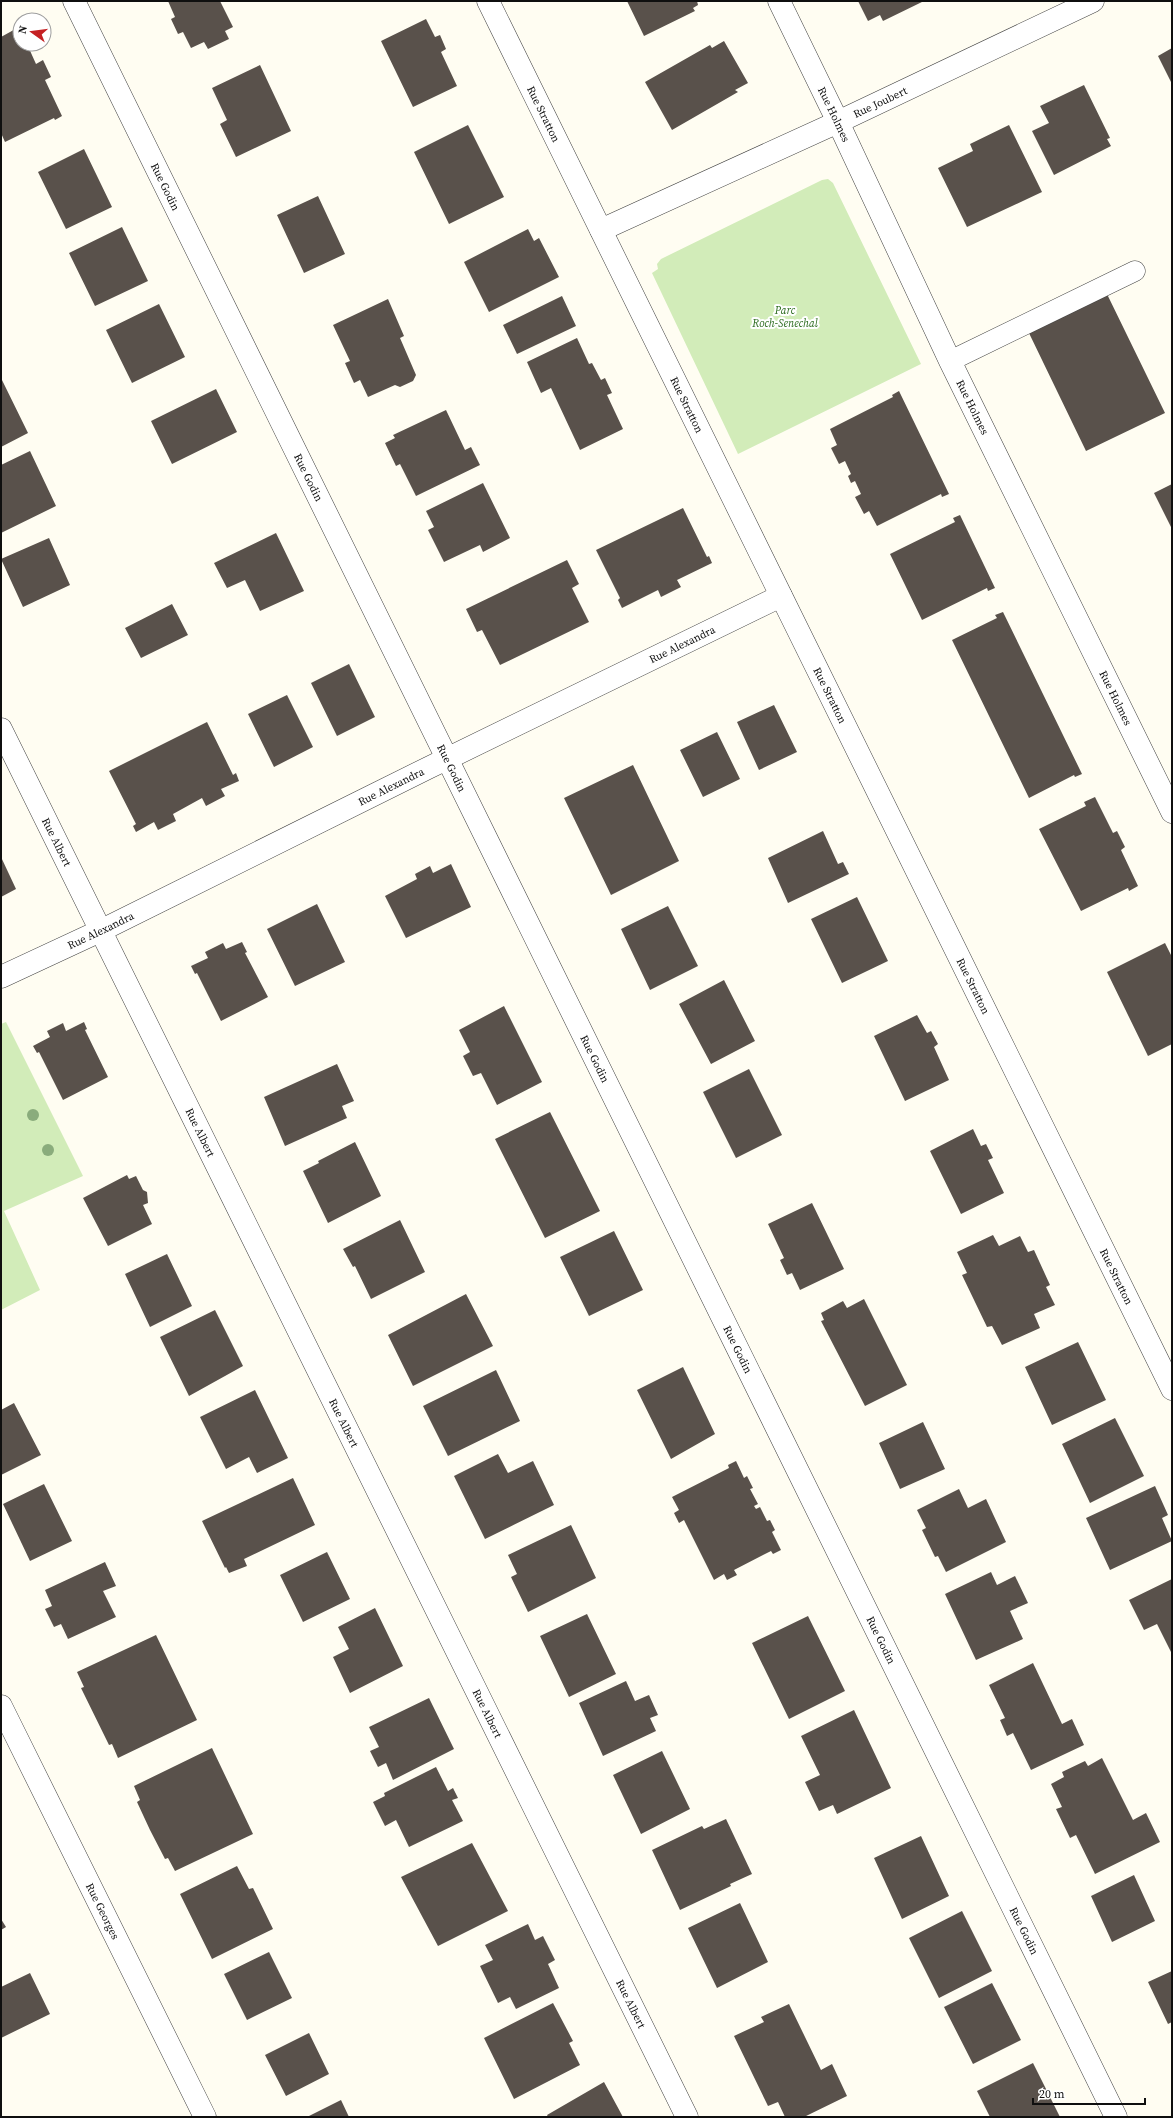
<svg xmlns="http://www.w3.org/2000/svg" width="1173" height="2118" viewBox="0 0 1173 2118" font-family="'Source Serif 4',serif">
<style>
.green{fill:#d2ecb9}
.building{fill:#59514b}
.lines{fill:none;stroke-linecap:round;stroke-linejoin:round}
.service-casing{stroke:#424242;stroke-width:21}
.minor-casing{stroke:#424242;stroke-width:23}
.service{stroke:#fff;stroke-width:20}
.minor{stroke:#fff;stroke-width:22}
.tree{fill:#8aac7c}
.labels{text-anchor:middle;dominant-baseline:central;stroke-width:4;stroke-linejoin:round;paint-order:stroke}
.street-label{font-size:11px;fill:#0f0f0f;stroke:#fff}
.park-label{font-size:11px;font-style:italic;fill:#2a6a1c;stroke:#fff}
</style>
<rect width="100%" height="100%" fill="#fffdf2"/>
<!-- green -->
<path class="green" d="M828,179L833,183L921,364L738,454L652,273L658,269L657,264L661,259L822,180Z
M6,1022L83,1176L4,1211L40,1290L1,1310V1024Z"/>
<!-- building -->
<path class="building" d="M168,1H220L233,27L225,31L229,39L208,49L204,42L191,48L183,32L178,34L171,19L175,17Z
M627,1H697L698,5L693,8L695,11L644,36Z
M858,1H924L883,21L880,15L868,21Z
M426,19L435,37L440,35L446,49L441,52L457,86L413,107L381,41Z
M19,27L20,44H27L36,64L43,60L51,77L45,80L62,116L55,120L54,118L5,142L1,133V37Z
M724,41L748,83L735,90L738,92L672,130L645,82L710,45L712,48Z
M1172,48V84L1158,56Z
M260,65L291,131L236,157L220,124L227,120L212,88Z
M1084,85L1110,138L1107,139L1111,146L1054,175L1032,131L1049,123L1040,106Z
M468,125L504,197L449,224L414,152Z
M1009,125L1042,192L967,227L938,168L973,151L970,144Z
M84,149L112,207L66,229L38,172Z
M318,196L345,254L304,273L277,215Z
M122,227L148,281L95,306L69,253Z
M528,229L534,241L539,238L559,277L489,312L464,262Z
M1106,292L1165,413L1086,451L1028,331Z
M562,296L576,326L517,354L503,325Z
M388,299L404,336L400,338L416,375L413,381L400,387L395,385L368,397L360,380L354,383L345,363L350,361L333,325Z
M159,304L185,357L132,383L106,330Z
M577,338L589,364L592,363L601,380L605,378L612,393L607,395L623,429L580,450L551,388L541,393L527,362Z
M1,378L28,433L1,447Z
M216,389L237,432L172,464L151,421Z
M899,391L949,494L942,497L941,494L877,526L869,511L864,514L855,497L861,494L855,481L851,483L848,476L851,474L845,461L839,464L831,448L837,445L830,429L893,397L892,395Z
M446,410L465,450L471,447L480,465L416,496L400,464L396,466L385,443L395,438L393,435Z
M30,451L56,506L1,533V465Z
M483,483L510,538L483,552L480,545L444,562L428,530L434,527L426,511Z
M1172,484V529L1154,493Z
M683,508L707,557L709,556L712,563L677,580L681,587L661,597L658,590L622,608L618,600L620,598L596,550Z
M960,515L995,588L988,591L987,588L922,620L890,554L955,522L953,518Z
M276,533L304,591L260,611L245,580L227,588L214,563Z
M49,538L70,585L23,607L1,559Z
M567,560L579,584L572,588L589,622L500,665L482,630L477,632L466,609Z
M172,604L188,635L141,658L125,628Z
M1003,612L1082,774L1075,777L1074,775L1029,798L952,640L997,618L995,615Z
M349,664L375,717L337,736L311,683Z
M287,695L313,747L274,767L248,714Z
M774,705L797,752L759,770L737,722Z
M207,722L233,775L236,773L239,781L221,789L225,796L206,806L202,798L173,814L176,821L158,830L154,822L136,832L133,826L136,824L109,771Z
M717,732L740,779L703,797L680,750Z
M633,765L679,861L611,895L564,798Z
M1095,797L1113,833L1117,831L1125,847L1121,850L1138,886L1129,891L1128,888L1081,911L1039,829L1086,806L1084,802Z
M823,831L838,864L843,862L849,874L788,903L768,858Z
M1,857L16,889L1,897Z
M451,864L471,907L406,938L385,896L417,879L415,874L430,866L433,873Z
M857,897L888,961L842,983L811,919Z
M317,904L345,962L295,986L267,929Z
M668,906L698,966L650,990L621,929Z
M242,942L247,952L245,953L268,997L221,1021L197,973L195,974L191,966L208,958L205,952L223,943L226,949Z
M1165,943L1172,957V1044L1148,1056L1107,972Z
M724,980L755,1041L711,1064L679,1004Z
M504,1006L542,1082L497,1105L481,1073L473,1076L463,1056L470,1052L459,1030Z
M917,1015L927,1033L931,1031L938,1044L934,1047L949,1080L905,1101L874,1036Z
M84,1022L87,1029L85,1030L108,1077L63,1100L39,1052L37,1053L33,1046L50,1037L47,1031L63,1023L66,1031Z
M337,1064L354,1101L342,1106L347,1118L285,1146L264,1097Z
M749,1069L782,1135L736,1158L703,1092Z
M550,1112L600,1211L545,1238L495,1139Z
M973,1129L981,1146L986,1144L993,1158L988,1160L1004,1193L961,1214L930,1151Z
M355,1142L381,1196L328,1223L303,1171L319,1163L318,1161Z
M127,1175L129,1179L136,1176L143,1190L147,1192L148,1203L143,1205L152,1224L108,1246L83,1198Z
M812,1203L844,1269L800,1290L792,1273L787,1275L780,1260L784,1258L768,1224Z
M400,1220L425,1272L371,1299L355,1266L353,1267L343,1249Z
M614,1231L643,1290L589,1316L560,1257Z
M993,1235L999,1246L1020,1236L1028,1252L1034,1250L1050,1285L1046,1287L1055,1305L1034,1314L1040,1328L1002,1345L992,1326L987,1327L962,1275L967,1273L957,1252Z
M167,1254L192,1306L150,1327L125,1274Z
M466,1294L493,1346L413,1386L388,1335Z
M864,1299L907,1385L865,1406L821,1321L824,1320L821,1313L843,1301L847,1308Z
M215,1310L243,1366L189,1396L160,1337Z
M1078,1342L1106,1400L1052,1425L1025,1367Z
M683,1367L715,1434L671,1459L637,1390Z
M496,1370L520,1421L448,1456L423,1406Z
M255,1390L288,1458L257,1473L249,1457L226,1469L200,1417Z
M14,1403L41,1455L1,1475V1410Z
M1115,1418L1144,1476L1090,1503L1062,1444Z
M923,1422L945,1469L900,1489L879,1443Z
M498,1454L508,1473L533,1461L554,1505L485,1539L454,1476Z
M736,1461L744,1478L747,1476L753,1488L750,1489L758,1504L754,1506L756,1509L760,1507L767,1521L770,1520L775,1530L772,1532L781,1550L773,1554L771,1551L734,1570L737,1575L727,1580L724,1574L714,1580L684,1520L679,1523L674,1513L679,1510L672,1497L729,1468L728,1465Z
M293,1478L315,1525L244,1559L247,1566L229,1573L226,1567L225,1568L202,1521Z
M44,1484L72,1541L30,1561L3,1504Z
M1155,1486L1168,1515L1162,1518L1172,1541L1110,1570L1086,1518Z
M959,1489L968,1508L986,1499L1006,1542L946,1572L938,1556L935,1557L922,1530L926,1528L917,1510Z
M571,1525L596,1578L528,1612L511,1577L517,1574L508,1555Z
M327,1552L350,1599L303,1622L280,1575Z
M105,1562L116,1586L103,1591L116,1617L68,1639L61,1624L54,1627L45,1609L52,1606L45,1590Z
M991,1572L997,1585L1015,1576L1028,1603L1010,1611L1023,1639L976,1660L945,1594Z
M1172,1579V1654L1157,1624L1144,1630L1129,1600Z
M375,1608L403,1666L350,1693L333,1657L349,1649L338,1627Z
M587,1614L616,1674L569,1697L540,1636Z
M808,1616L845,1691L789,1719L752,1643Z
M156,1635L197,1720L118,1758L112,1744L109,1745L81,1688L84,1687L77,1672Z
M1033,1663L1062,1724L1072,1719L1084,1745L1031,1770L1013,1733L1007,1736L1000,1720L1005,1718L989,1685Z
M626,1681L635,1701L649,1695L658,1715L650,1718L656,1731L603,1756L579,1703Z
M429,1698L454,1749L393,1780L386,1763L378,1767L370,1751L379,1747L369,1727Z
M854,1710L891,1788L837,1814L833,1805L819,1811L805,1782L820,1775L801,1736Z
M212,1748L253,1834L175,1871L168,1858L165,1859L150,1830L137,1802L140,1800L134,1786Z
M662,1751L690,1809L641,1834L613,1775Z
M1102,1758L1133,1820L1146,1813L1160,1842L1095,1874L1076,1835L1070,1838L1056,1809L1062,1807L1051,1784L1064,1777L1062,1772L1085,1761L1088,1766Z
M436,1767L448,1791L453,1788L458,1798L452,1800L463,1821L409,1847L396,1820L385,1826L373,1802L385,1796L384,1793Z
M726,1819L752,1874L730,1884L731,1886L680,1910L652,1850L702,1826L704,1829Z
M921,1836L949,1896L902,1919L874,1858Z
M472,1843L508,1911L438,1946L401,1877Z
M237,1866L249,1889L253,1888L273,1929L212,1959L180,1894Z
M1134,1875L1155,1921L1112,1942L1091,1896Z
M740,1903L768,1962L717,1988L688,1928Z
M962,1911L992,1971L939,1998L909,1938Z
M1,1919L6,1927L1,1930Z
M528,1924L535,1940L543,1936L555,1960L548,1964L559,1988L516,2009L510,1997L498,2003L480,1966L493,1960L485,1945Z
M269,1952L292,1998L247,2020L224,1974Z
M1172,1971V2022L1168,2024L1148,1982Z
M30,1973L50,2014L1,2038V1987Z
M992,1983L1021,2040L973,2064L944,2007Z
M553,2003L573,2041L569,2043L580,2065L514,2099L484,2038Z
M789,2004L821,2070L832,2064L847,2096L804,2117H785L778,2102L768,2106L734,2036L764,2022L761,2017Z
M309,2033L329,2074L286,2096L265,2055Z
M1033,2063L1060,2117H990L977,2091Z
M604,2082L623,2117H548L547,2115Z
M341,2100L349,2117H307Z"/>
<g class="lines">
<defs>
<path id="service" d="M950,361L1135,271"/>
<g id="minor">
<path id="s1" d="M74,1L1116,2117"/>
<path id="s2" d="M488,1L1172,1389"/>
<path id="s3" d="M779,1L838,122L950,361L1172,812"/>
<path id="s4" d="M601,230L838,122L1093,1"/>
<path id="s5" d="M1,729L687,2117"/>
<path id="s6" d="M1,977L102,930L428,768L781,596"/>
<path id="s7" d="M1,1706L205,2117"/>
</g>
</defs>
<!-- service casing -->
<use href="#service" class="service-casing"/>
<!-- minor casing -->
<use href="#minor" class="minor-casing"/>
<!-- service -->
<use href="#service" class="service"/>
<!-- minor -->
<use href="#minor" class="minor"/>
</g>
<!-- trees -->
<g class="tree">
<circle cx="33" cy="1115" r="6"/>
<circle cx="48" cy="1150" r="6"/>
</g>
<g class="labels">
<!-- street labels -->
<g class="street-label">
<text stroke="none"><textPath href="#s4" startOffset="307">Rue Joubert</textPath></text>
<text stroke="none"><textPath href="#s2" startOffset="126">Rue Stratton</textPath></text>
<text stroke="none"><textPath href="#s3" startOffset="126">Rue Holmes</textPath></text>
<text stroke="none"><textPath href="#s1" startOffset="207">Rue Godin</textPath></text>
<text stroke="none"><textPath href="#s2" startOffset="450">Rue Stratton</textPath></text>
<text stroke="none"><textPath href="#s3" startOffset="450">Rue Holmes</textPath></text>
<text stroke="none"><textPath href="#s1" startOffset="531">Rue Godin</textPath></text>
<text stroke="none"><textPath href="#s6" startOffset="758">Rue Alexandra</textPath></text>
<text stroke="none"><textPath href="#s2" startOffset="774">Rue Stratton</textPath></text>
<text stroke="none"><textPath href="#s3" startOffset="774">Rue Holmes</textPath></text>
<text stroke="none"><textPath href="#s1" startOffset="855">Rue Godin</textPath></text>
<text stroke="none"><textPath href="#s6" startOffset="434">Rue Alexandra</textPath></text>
<text stroke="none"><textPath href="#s5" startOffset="126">Rue Albert</textPath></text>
<text stroke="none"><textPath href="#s6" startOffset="110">Rue Alexandra</textPath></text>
<text stroke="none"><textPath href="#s2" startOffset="1098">Rue Stratton</textPath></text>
<text stroke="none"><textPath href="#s1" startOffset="1179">Rue Godin</textPath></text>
<text stroke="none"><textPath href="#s5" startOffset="450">Rue Albert</textPath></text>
<text stroke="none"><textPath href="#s2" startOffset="1422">Rue Stratton</textPath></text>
<text stroke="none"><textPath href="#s1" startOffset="1503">Rue Godin</textPath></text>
<text stroke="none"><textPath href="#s5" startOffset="774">Rue Albert</textPath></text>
<text stroke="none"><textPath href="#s1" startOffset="1827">Rue Godin</textPath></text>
<text stroke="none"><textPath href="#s5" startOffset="1098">Rue Albert</textPath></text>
<text stroke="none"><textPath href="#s7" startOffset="229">Rue Georges</textPath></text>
<text stroke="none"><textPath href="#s1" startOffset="2151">Rue Godin</textPath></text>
<text stroke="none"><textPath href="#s5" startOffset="1422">Rue Albert</textPath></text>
</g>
<!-- park labels -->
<g class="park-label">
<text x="785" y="310">Parc<tspan x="785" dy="13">Roch-Senechal</tspan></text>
</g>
</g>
<!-- border -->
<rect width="1173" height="2118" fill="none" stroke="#0f0f0f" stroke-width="4"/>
<!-- north arrow -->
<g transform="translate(32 32) rotate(284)"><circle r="19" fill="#ffffff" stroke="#9f9f9f"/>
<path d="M0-3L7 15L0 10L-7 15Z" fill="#c52123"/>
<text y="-6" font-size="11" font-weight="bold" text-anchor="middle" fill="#0f0f0f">N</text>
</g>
<!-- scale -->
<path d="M1033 2098v6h112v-6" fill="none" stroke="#0f0f0f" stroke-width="2"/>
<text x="1039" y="2098" font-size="12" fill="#0f0f0f" stroke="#ffffff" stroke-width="3" paint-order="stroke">20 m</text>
</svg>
